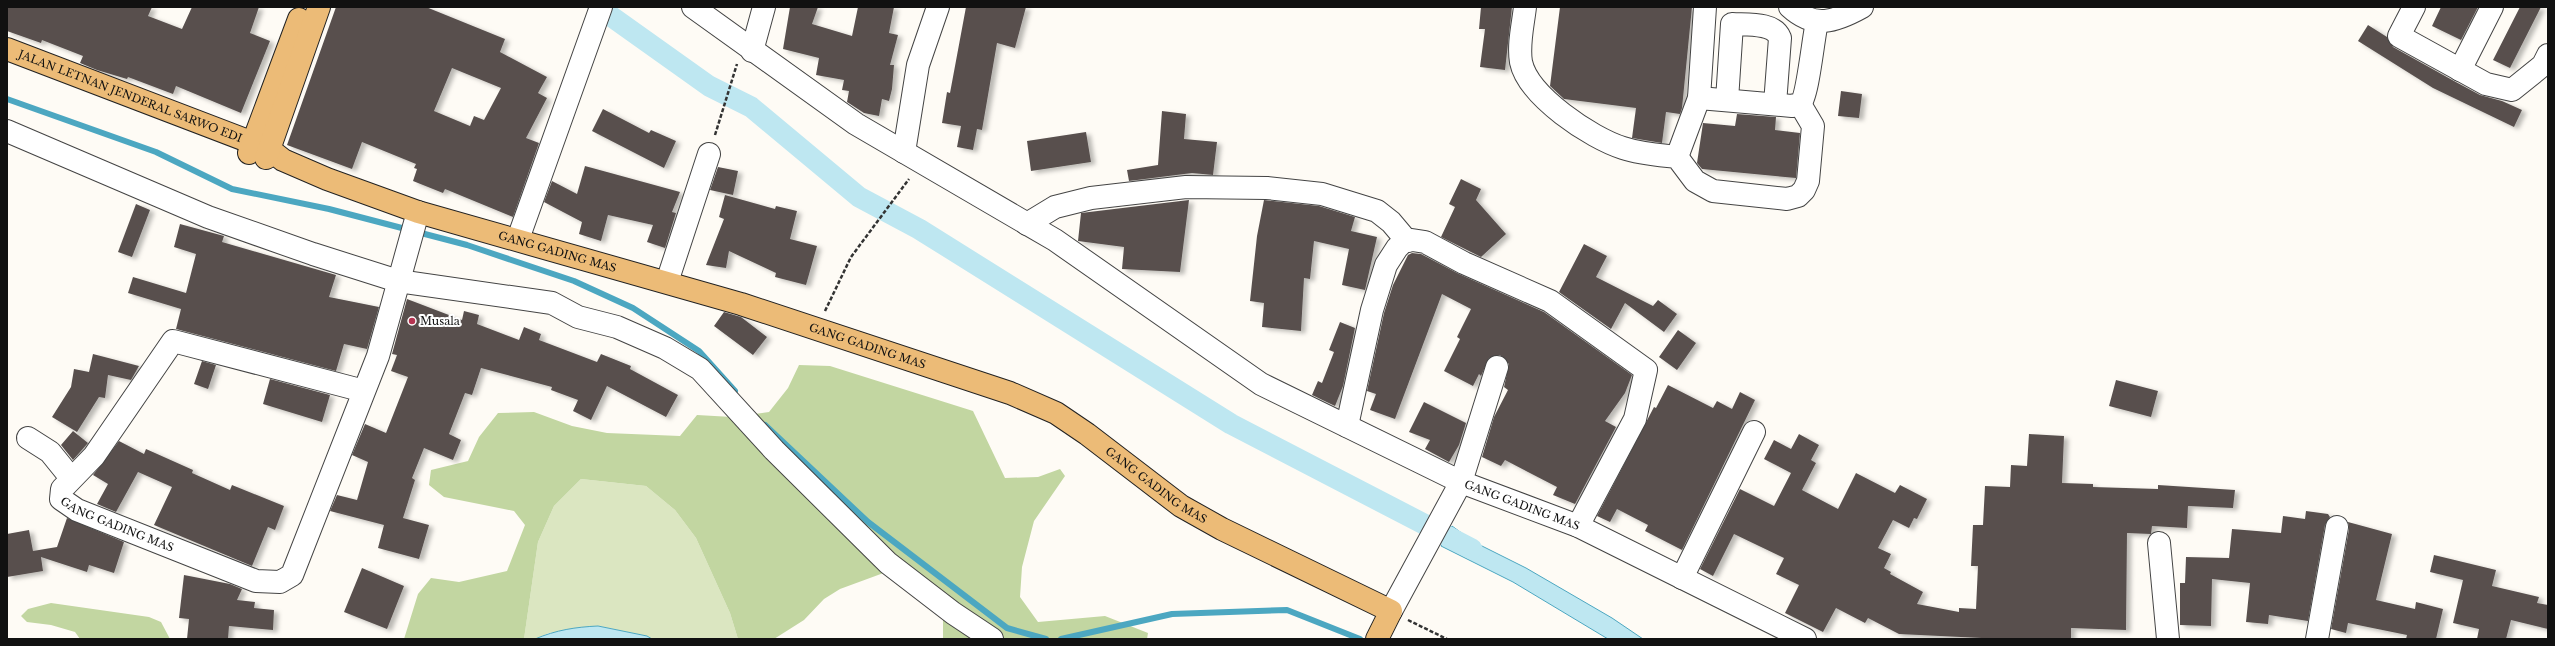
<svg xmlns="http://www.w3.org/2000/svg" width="2555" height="646" viewBox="0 0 2555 646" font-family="'Libre Baskerville',serif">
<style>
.green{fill:#dbe6c1}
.forest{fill:#c2d6a1}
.water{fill:#bee7f1;stroke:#4ca7c1}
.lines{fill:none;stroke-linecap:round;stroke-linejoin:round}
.stream{stroke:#4ca7c1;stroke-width:6}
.canal{stroke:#bee7f1;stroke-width:21}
.building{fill:#58504e;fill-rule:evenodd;filter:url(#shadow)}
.minor-casing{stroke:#444;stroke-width:24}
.major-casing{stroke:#222;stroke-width:24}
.path{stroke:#333;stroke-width:2.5;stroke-dasharray:4 2;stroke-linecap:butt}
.minor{stroke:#fff;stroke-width:22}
.major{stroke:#ecbb77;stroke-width:22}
.poi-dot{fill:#b53451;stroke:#fff;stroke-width:1.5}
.labels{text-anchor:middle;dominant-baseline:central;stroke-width:4;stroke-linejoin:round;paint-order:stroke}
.street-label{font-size:11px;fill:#111;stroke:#fff}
.poi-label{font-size:11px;fill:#111;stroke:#fff;text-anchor:start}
</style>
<defs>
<filter id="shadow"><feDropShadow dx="4.5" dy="2.5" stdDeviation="2" flood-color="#0004"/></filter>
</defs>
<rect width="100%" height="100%" fill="#fefbf5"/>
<!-- green -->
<path class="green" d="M581,479L646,486L675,510L696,538L730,613L738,639H652L647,636L598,626L549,633L535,639H524L538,542L554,506Z"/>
<!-- forest -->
<path class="forest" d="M799,365L830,366L973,411L1005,478L1038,477L1060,469L1065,476L1034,521L1022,567L1020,597L1038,622L1105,616L1148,633L1147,639H943V591L908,564L840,589L824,599L804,620L774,639H738L730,613L696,538L675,510L646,486L581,479L554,506L538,542L524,639H404L418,594L431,578L459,582L507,571L525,525L514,511L444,497L429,485L431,470L468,461L479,437L498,413L534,412L572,426L607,433L680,436L697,415L732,417L769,412L788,388Z
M51,603L149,617L161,622L170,639H80L75,632L51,625L27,622L21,616L28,609Z"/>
<!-- water -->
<path class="water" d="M1452,526L1474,542L1526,568L1612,618L1643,639H1608L1513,582L1441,546Z
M598,626L647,636L652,639H535C556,630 576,627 598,626Z"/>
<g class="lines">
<!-- stream -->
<path class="stream" d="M7,99L156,152L232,189L329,209L467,245L574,281L633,308L699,351L735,391
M765,425L868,522L1007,628L1046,639
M1061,639L1172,614L1287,610L1360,639"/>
<!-- canal -->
<path class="canal" d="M598,7L709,86L751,107L859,197L919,229L1231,424L1472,549"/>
</g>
<!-- building -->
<path class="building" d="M7,7H152L148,16L182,29L192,7H259L250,33L270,41L241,113L176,86L173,94L128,77L127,79L97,70L80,63L83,56L42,40L41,43L7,31Z
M336,7H426L505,39L500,52L547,77L538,93L547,98L526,138L539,143L513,217L445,189L443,193L413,181L417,169L414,168L416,164L362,142L352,169L287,145ZM452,68L501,88L484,120L474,116L470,126L434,111Z
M790,7H818L812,24L852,36L858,7H894L889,33L898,35L890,65H894L892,89L889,101L882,99L879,116L864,113L847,102L849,91L842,90L844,80L816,75L819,58L783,49Z
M966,7H1026L1015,48L997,43L982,130L977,129L973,150L957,147L961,126L942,123L947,92L950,93Z
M1481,7H1512L1505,70L1480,67L1485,29H1479Z
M1560,7H1692L1682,108L1680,114L1666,112L1662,143L1632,138L1636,108L1564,99L1550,86Z
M2441,7H2478L2461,40L2432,26Z
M2520,7H2541L2510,68L2493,60Z
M2368,25L2387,37L2393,47L2454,81L2480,95L2502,101L2522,110L2514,127L2433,88L2358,41Z
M1841,91L1862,94L1859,118L1838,116Z
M603,109L649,133L651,130L676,141L664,168L592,131Z
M1162,111L1186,114L1184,139L1217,142L1213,175L1192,173L1129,181L1127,170L1158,165Z
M1737,114L1776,117L1775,130L1800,133L1796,178L1702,169L1697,163L1703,123L1735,126Z
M1086,132L1091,162L1031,171L1027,141Z
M585,166L680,192L672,212L676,213L665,248L647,242L653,225L608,215L601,241L579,234L582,222L544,202L552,181L577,194Z
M718,167L738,171L733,195L710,190Z
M1461,179L1481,189L1476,200L1506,234L1481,257L1441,237L1455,207L1449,204Z
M725,195L775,209L776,206L797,211L790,239L817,246L806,285L775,277L776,273L729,251L726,268L706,265L724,219L719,217Z
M1189,200L1180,272L1122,269L1124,247L1078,241L1081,213Z
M1264,200L1319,206L1355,217L1351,231L1377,237L1365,290L1342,285L1349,249L1314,241L1310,279L1304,278L1301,331L1262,327L1264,303L1250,301L1257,236Z
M136,204L150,210L132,257L118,252Z
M180,224L224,236L222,242L336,275L329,297L379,307L367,349L344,344L336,371L176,329L181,309L128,293L133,277L186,293L196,254L174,247Z
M1584,244L1607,256L1596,277L1653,306L1658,300L1677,314L1664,332L1625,303L1611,329L1559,292Z
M1412,253L1421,254L1459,274L1544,312L1632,375L1625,393L1605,421L1616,427L1575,504L1553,495L1557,487L1505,460L1501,466L1482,457L1494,417L1508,390L1504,387L1509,364L1500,355L1489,358L1481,376L1479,374L1473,386L1444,371L1460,339L1457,337L1471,309L1442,294L1395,419L1370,410L1376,394L1367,391L1384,313L1393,285L1408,255Z
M407,299L462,320L464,311L479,315L477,324L519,340L524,327L541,334L539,340L597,362L601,354L631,366L630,369L678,395L666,417L607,386L591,420L573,411L578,400L551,390L552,387L481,368L472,395L465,393L449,434L461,440L453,460L424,448L412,478L415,480L403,518L429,525L419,559L378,548L384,525L330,511L337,495L357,500L368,462L352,455L365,424L386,433L408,377L391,371L397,355L392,354Z
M724,312L741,317L767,337L753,355L714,326Z
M1340,322L1355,328L1343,386L1335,406L1312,395L1318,381L1322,383L1334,352L1329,350Z
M1678,330L1696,343L1677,370L1659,357Z
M93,354L139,366L131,380L108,375L105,398L99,397L77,432L52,417L71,387L74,369L89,372Z
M202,361L216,365L208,389L194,384Z
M270,379L330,395L322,422L263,404Z
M2116,380L2158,391L2151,417L2109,406Z
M1668,385L1713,408L1717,401L1732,409L1740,392L1755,400L1682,550L1645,531L1648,525L1617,509L1610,522L1597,516L1654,407L1656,408Z
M1424,402L1466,423L1459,445L1449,462L1425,449L1430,440L1409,432Z
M73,431L88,443L73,460L61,445Z
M1799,434L1819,445L1811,460L1816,463L1802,490L1838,509L1856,473L1895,493L1900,485L1927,499L1917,519L1914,518L1909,528L1893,520L1878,548L1891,554L1884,568L1891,572L1890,574L1923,592L1917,604L1959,612V608L1976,609L1978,566H1971L1973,525H1983L1985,486L2010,487L2011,465L2027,466L2029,434L2064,436L2062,483L2093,484V487L2158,489V485L2235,490L2233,508L2188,506L2187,528L2152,526L2151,534L2127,533L2126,630L2071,628V639H2002L1899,634L1868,618L1865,623L1836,608L1823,632L1785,613L1799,585L1776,574L1784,558L1734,534L1713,576L1700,569L1740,489L1774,506L1791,473L1764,459L1774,440L1791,449Z
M119,441L144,454L146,449L193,470L192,473L230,490L232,485L284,506L275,530L268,527L252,566L154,525L172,487L138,472L116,512L97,504L108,484L93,475Z
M2306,511L2328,514L2330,517L2325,525L2308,621L2269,615L2268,624L2246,622L2250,583L2212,579L2211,626L2180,625V583H2185L2186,557L2229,558L2232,529L2281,533L2283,516L2305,519Z
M67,518L124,542L114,573L89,565L87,572L41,557L43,571L7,577V534L29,530L33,551L57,547Z
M2348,522L2392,534L2376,600L2415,609L2416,602L2443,609L2436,639H2406L2407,635L2348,623L2346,633L2331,629L2349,529Z
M2434,555L2496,570L2492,586L2539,597L2537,603L2548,605V629L2511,620L2506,639H2477L2479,629L2453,623L2463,580L2430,572Z
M362,568L404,586L387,629L344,612Z
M184,575L230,584L242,589L237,600L255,602L254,608L274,610L273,630L229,626L228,639H187L189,619L179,618Z"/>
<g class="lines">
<defs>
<g id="minor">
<path d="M693,7L856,124L1055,240L1261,384L1461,482L1497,367"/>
<path d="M1525,7C1523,25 1518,44 1521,62C1528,96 1591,138 1623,148C1641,154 1659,155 1677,157L1695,181L1713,191L1787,199L1798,196L1804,190L1808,181L1813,126L1800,104"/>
<path d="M1790,7C1814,29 1835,22 1862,7"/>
<path d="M2414,7L2399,36L2486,84L2512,90L2543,65L2548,55"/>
<path d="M752,51L764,7"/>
<path d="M2460,70L2492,7"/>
<path d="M1699,98L1792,106L1800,104C1808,96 1813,39 1817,22"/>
<path d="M1727,100L1732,24C1747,25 1774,22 1780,38L1775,104"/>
<path d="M7,131L208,217L313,254L398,281L552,303L578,317L617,327L665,348L700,369L774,450L888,563L953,613L992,639"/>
<path d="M904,152L918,65L938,7"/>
<path d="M1677,157L1699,98L1705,7"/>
<path d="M1027,224L1055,207L1091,198L1186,187L1267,188L1322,194L1377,211L1391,222L1407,241"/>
<path d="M518,239L601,7"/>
<path d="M667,282L709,154"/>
<path id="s1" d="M364,391L173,341L94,456L62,489L61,499L77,510L256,581L280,582L292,575L378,356L418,212"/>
<path d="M1347,426L1372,310L1386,265L1397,248L1403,242L1412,240L1425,242L1464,263L1550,301L1646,370L1635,419L1578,526"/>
<path d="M28,438L50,452L71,478"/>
<path d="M2159,543L2168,639"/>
<path d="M1682,578L1754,432"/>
<path id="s2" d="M1391,611L1461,482L1578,526L1805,639"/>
<path d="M2317,639L2337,527"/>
</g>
<g id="major">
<path id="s3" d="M7,49L269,149L283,160L327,179L418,212L741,304L1010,393L1056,413L1087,434L1181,506L1222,529L1391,611L1377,639"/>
<path d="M249,153L299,19"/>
<path d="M266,158L319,7"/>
</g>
</defs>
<!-- minor casing -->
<use href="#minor" class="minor-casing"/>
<!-- major casing -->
<use href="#major" class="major-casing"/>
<!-- path -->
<path class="path" d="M715,135L737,64
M825,311L851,257L909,179
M1408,620L1447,639"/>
<!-- minor -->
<use href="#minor" class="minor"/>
<!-- major -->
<use href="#major" class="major"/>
</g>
<!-- markers -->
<circle class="poi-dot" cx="412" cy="321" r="4"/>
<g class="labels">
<!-- street labels -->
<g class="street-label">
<text stroke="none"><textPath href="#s3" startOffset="132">JALAN LETNAN JENDERAL SARWO EDI</textPath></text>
<text stroke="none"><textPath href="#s3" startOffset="588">GANG GADING MAS</textPath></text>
<text stroke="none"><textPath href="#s3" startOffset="912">GANG GADING MAS</textPath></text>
<text stroke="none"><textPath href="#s3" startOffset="1236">GANG GADING MAS</textPath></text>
<text stroke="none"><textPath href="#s2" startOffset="212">GANG GADING MAS</textPath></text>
<text stroke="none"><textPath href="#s1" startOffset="455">GANG GADING MAS</textPath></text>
</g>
<!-- poi labels -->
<g class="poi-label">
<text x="420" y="321">Musala</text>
</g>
</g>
<!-- border -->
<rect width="2555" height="646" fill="none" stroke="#111111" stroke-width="16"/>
</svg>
